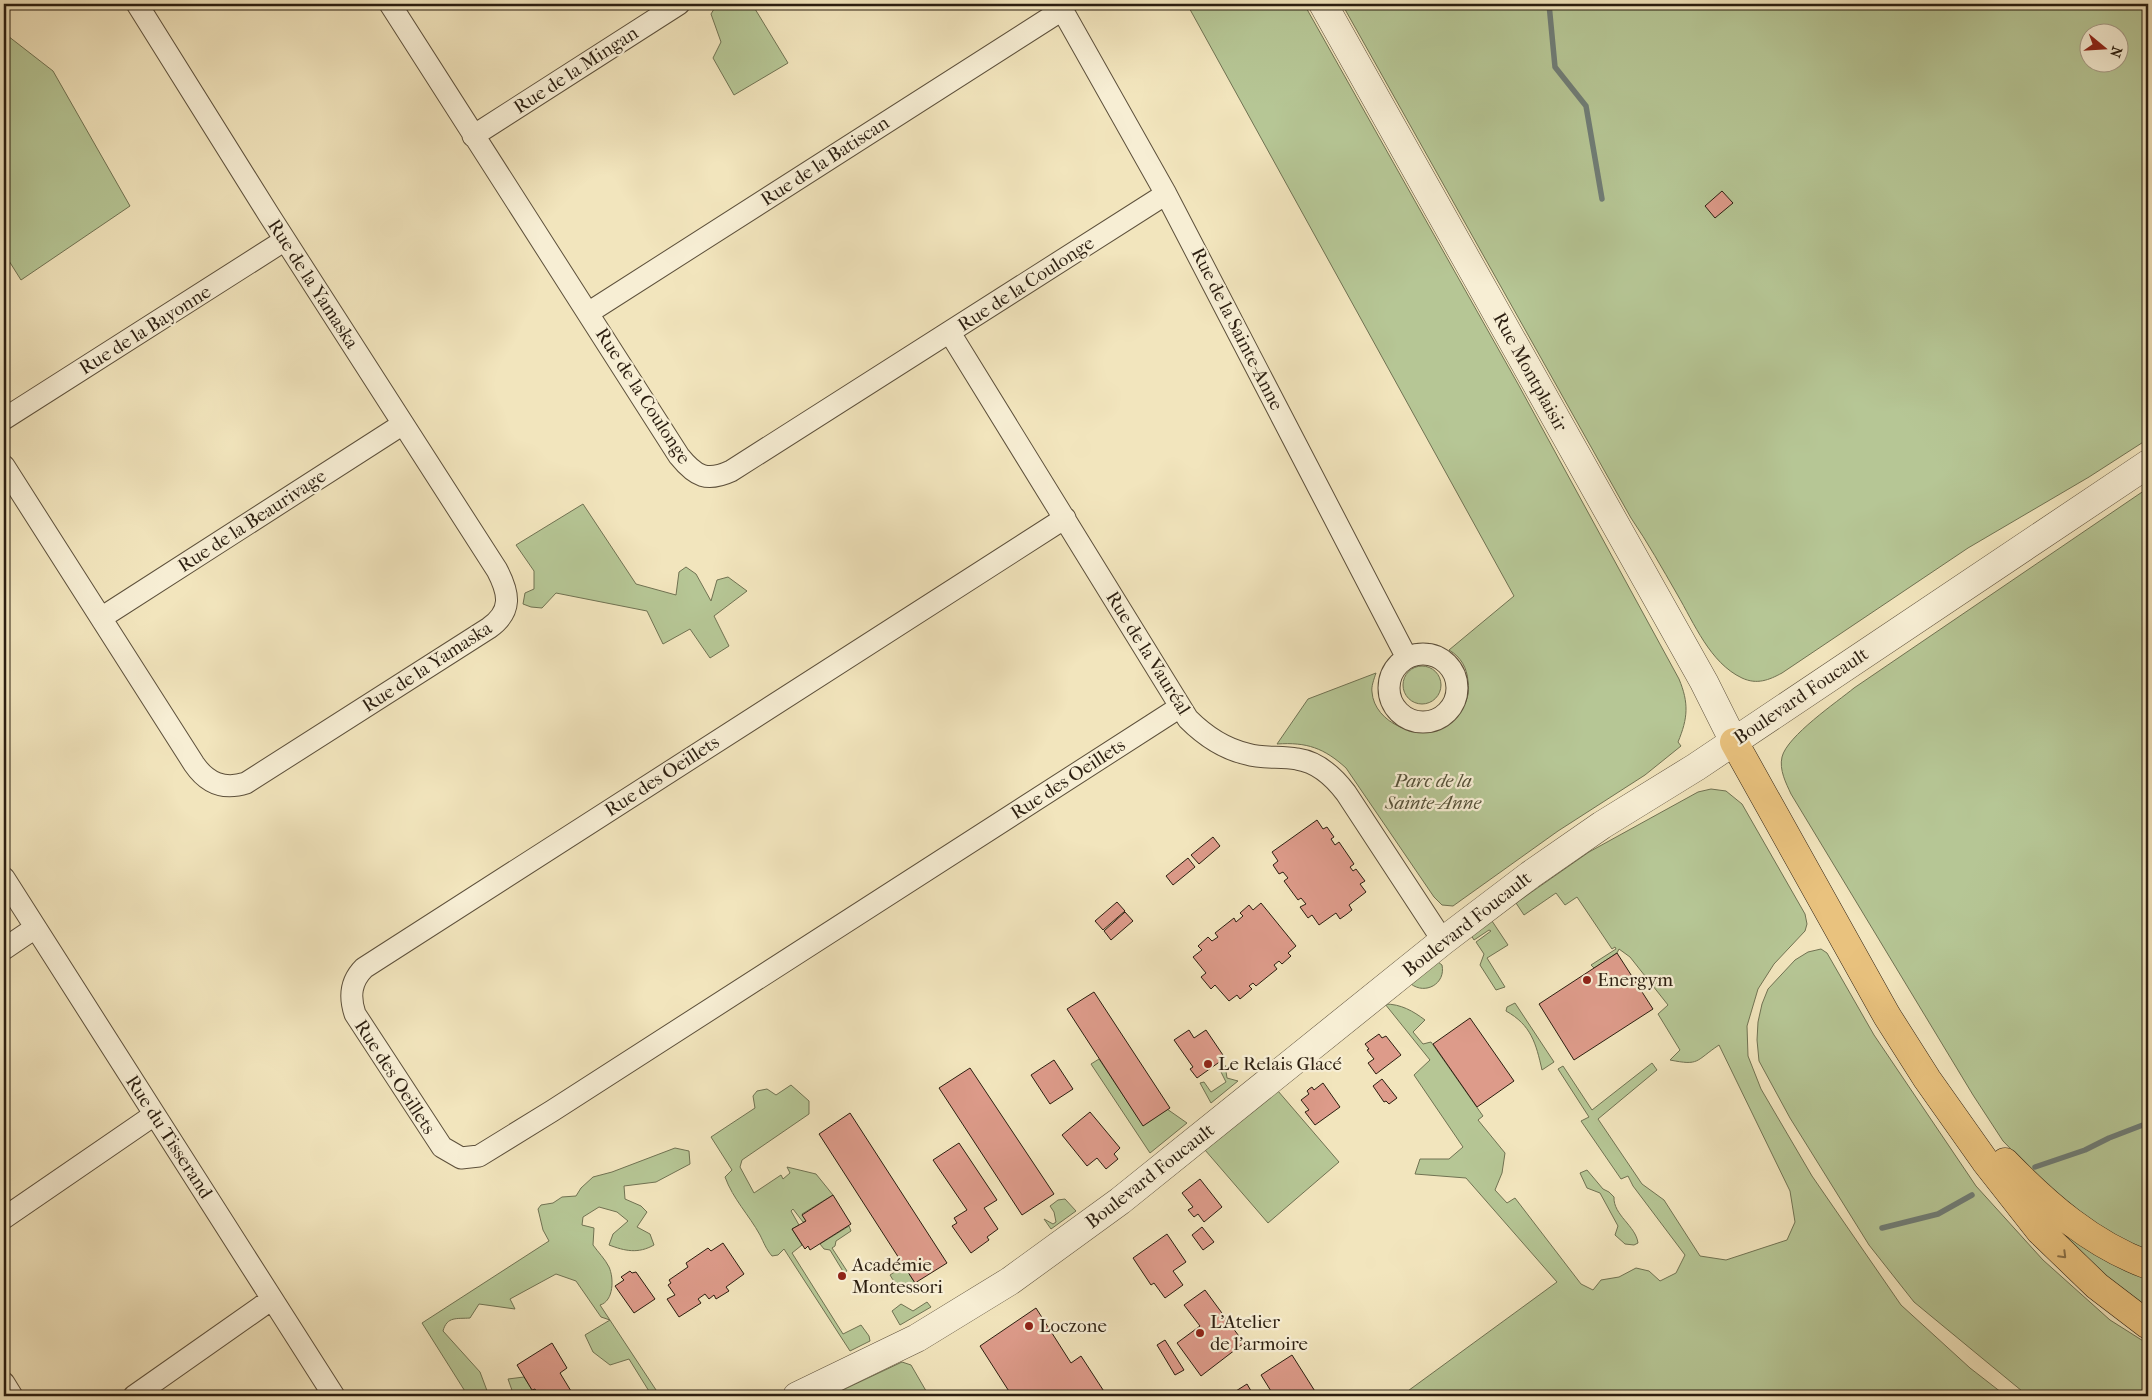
<svg xmlns="http://www.w3.org/2000/svg" width="2152" height="1400" viewBox="0 0 2152 1400" font-family="'IM FELL French Canon',serif">
<style>
.green{fill:#b6c695;stroke:#707252;fill-rule:evenodd}
.lines{fill:none;stroke-linecap:round;stroke-linejoin:round}
.stream{stroke:#707d76;stroke-width:5.5}
.building{fill:#dd9b8a;stroke:#2b1e10}
.minor-casing{stroke:#5d503b;stroke-width:23}
.tertiary-casing{stroke:#5d503b;stroke-width:29}
.motorway-casing{stroke:#2b1e10;stroke-width:29}
.minor{stroke:#f7eed4;stroke-width:21}
.tertiary{stroke:#f7eed4;stroke-width:28}
.motorway{stroke:#e9c27e;stroke-width:28}
.oneway{stroke:#8a7047}
.poi-dot{fill:#8f2418;stroke:#f7eed4;stroke-width:2}
.labels{text-anchor:middle;dominant-baseline:central;stroke-width:4.5;stroke-linejoin:round;paint-order:stroke}
.street-label{font-size:19px;fill:#2b1e10;stroke:#f7eed4}
.park-label{font-size:19px;font-style:italic;fill:#555038;stroke:#f7eed4}
.poi-label{font-size:19px;fill:#2b1e10;stroke:#f7eed4;text-anchor:start}
</style>
<rect width="100%" height="100%" fill="#f2e5bd"/>
<filter id="stains"><feTurbulence type="fractalNoise" baseFrequency=".004" numOctaves="4"/><feColorMatrix values="0 0 0 0 .2 0 0 0 0 .09 0 0 0 0 .02 0 0 0 .5 -.17"/></filter>
<radialGradient id="worn" r=".72"><stop offset=".6" stop-color="#630" stop-opacity="0"/><stop offset="1" stop-color="#630" stop-opacity=".3"/></radialGradient>
<!-- green -->
<path class="green" d="M717,4H752L788,63L734,95L713,58L721,42L711,14Z
M1187,4H1304L1518,384L1679,679C1689,703 1688,718 1678,742L1681,746L1645,775L1558,831L1453,906L1442,905L1434,897L1346,768C1324,748 1307,742 1277,744L1308,699L1376,673C1374,679 1371,687 1372,692C1374,723 1419,742 1445,726C1450,723 1455,718 1458,713C1467,704 1470,693 1468,681C1467,668 1461,657 1449,650L1514,596Z
M1342,4H2148V439L2089,477L1968,548L1782,673C1769,680 1757,685 1742,678C1710,663 1694,623 1677,594C1662,568 1648,543 1631,518ZM2090,32H2120V62H2090Z
M4,29L8,36L53,71L130,206L21,280L4,253Z
M2148,488V1251L2131,1246L2078,1212L2039,1178L2003,1141L1973,1095L1791,794C1786,783 1779,770 1782,757C1787,736 1837,702 1854,688Z
M583,504L636,584L676,595L679,572L686,567L696,574L711,601L717,580L728,577L747,591L714,616L729,646L710,658L690,629L663,644L647,611L556,593L542,608L531,607L523,604L525,593L534,589V571L516,545Z
M1403 685a19 19 0 1 1 38 0a19 19 0 1 1-38 0Z
M1711,789L1726,791L1742,804L1805,914L1807,924L1805,931L1774,964L1758,989L1747,1026L1748,1056L1761,1089L1812,1176L1901,1305L1970,1368L2006,1396H1401L1557,1282L1466,1178L1415,1174L1420,1159H1449L1463,1147L1414,1075L1430,1060L1385,1004C1401,1004 1413,1011 1425,1020L1413,1032L1423,1044L1431,1042L1483,1116L1478,1120L1505,1153L1502,1173L1495,1190L1507,1203L1515,1198L1581,1284L1593,1290L1601,1280L1619,1277L1636,1268L1649,1271L1660,1281L1676,1273L1685,1255L1633,1186L1628,1176L1621,1179L1581,1121L1589,1117L1558,1069L1563,1066L1592,1110L1652,1063L1657,1070L1598,1119L1642,1184L1664,1200L1700,1256L1726,1260L1787,1240L1795,1222L1790,1191L1719,1045C1695,1061 1700,1066 1670,1060L1680,1050L1658,1014L1668,1005L1630,957L1619,949L1617,953L1594,968L1591,965L1616,949L1615,947L1612,949L1577,897L1565,905L1556,893L1524,915L1516,903L1589,852L1698,792Z
M1492,921L1508,945L1487,958L1505,987L1496,990L1480,965L1484,954L1476,942L1491,931L1489,930L1474,940L1471,935Z
M1821,949L1827,953L1874,1035L1976,1186L2043,1260L2110,1320L2148,1344V1396H2028L1914,1302L1869,1245L1790,1118L1759,1061L1757,1040L1758,1022L1762,1004L1768,989L1795,960L1808,952Z
M1438,962L1442,965C1446,984 1425,995 1411,984Z
M1515,1003L1554,1062L1542,1070C1536,1043 1531,1025 1506,1011L1507,1007Z
M1099,1059L1143,1125L1167,1109L1187,1123L1150,1153L1091,1064Z
M1225,1065L1227,1078L1238,1081L1211,1103L1200,1083L1204,1082L1211,1092L1226,1082L1220,1070Z
M791,1085L809,1101V1114L742,1160L740,1167L754,1193L781,1175L783,1179L790,1173L787,1167L816,1174L833,1195L802,1214L806,1221L803,1222L793,1209L791,1211L799,1225L792,1229L802,1245L792,1253L843,1334L861,1325L869,1336L870,1341L850,1351L784,1249L778,1255L772,1256C766,1249 764,1243 760,1235C749,1215 733,1199 725,1177L732,1170L711,1137L755,1108L753,1096L757,1091L767,1089L776,1095Z
M1278,1091L1339,1162L1268,1223L1205,1150Z
M675,1148L689,1151L690,1164L656,1182L624,1186L625,1199L641,1206L647,1212L637,1227L650,1234L654,1245C638,1254 625,1251 609,1245L613,1234L628,1221L617,1212L599,1207L583,1217L582,1225L594,1228L593,1245C598,1252 605,1259 609,1267C614,1278 614,1301 600,1305L660,1396H652L629,1359L610,1365L593,1352L585,1335L610,1320L601,1317L576,1281L556,1274L510,1299L515,1309L479,1304L470,1318C457,1319 447,1316 443,1331L480,1372L489,1396H468L422,1323L549,1241L543,1230L538,1209L541,1205L553,1203L562,1197L576,1196L581,1188L593,1177L612,1172Z
M1587,1170L1603,1189L1609,1192L1614,1197C1613,1215 1636,1226 1638,1243L1634,1245L1625,1244L1615,1235L1618,1226L1600,1193L1587,1188L1580,1173Z
M1065,1199L1076,1211L1051,1229L1044,1219L1053,1224L1056,1222L1054,1212L1050,1206L1058,1200Z
M2044,1212L2148,1276V1315L2079,1261Z
M849,1226L851,1231L836,1241L835,1246L832,1248L847,1271L844,1273L830,1250L824,1249L820,1244Z
M904,1266L915,1283L907,1292L901,1293L890,1275Z
M927,1302L931,1307L900,1325L892,1311L901,1304L913,1311Z
M902,1362L911,1365L929,1396H830Z
M524,1377L532,1390L535,1389L540,1396H514L508,1379Z"/>
<g class="lines">
<!-- stream -->
<path class="stream" d="M1549,4L1555,67L1586,106L1602,199
M2035,1167L2085,1150L2109,1138L2148,1123
M1882,1228L1938,1214L1972,1195"/>
</g>
<!-- building -->
<path class="building" d="M1722,191L1733,203L1715,218L1705,206Z
M1317,820L1323,829L1327,827L1334,837L1331,839L1335,845L1339,842L1350,858L1354,864L1350,867L1353,871L1356,869L1365,881L1360,884L1366,892L1349,905L1352,910L1347,914L1340,919L1336,913L1319,925L1312,915L1308,918L1300,907L1306,904L1301,898L1298,900L1284,881L1288,878L1283,872L1279,874L1273,865L1278,861L1272,852Z
M1213,837L1220,846L1199,864L1191,855Z
M1188,858L1195,867L1173,885L1166,876Z
M1117,902L1125,911L1103,930L1095,921Z
M1261,903L1296,946L1288,953L1291,956L1282,964L1279,961L1274,965L1277,969L1256,986L1253,983L1249,986L1252,989L1240,999L1237,995L1229,1001L1215,985L1211,989L1201,977L1206,973L1193,957L1202,950L1198,946L1208,937L1212,941L1218,937L1215,933L1234,918L1236,922L1243,916L1240,913L1249,905L1253,910Z
M1125,912L1133,921L1111,940L1104,931Z
M1617,953L1653,1009L1574,1060L1539,1004Z
M1094,992L1170,1108L1143,1126L1067,1009Z
M1470,1018L1514,1081L1477,1107L1433,1044Z
M1189,1030L1194,1038L1206,1030L1225,1058L1197,1078L1190,1069L1193,1067L1174,1040Z
M1379,1034L1382,1038L1386,1036L1401,1055L1376,1074L1368,1063L1374,1059L1367,1050L1369,1049L1365,1044Z
M1054,1060L1073,1089L1050,1104L1031,1075Z
M970,1068L1054,1194L1022,1215L939,1088Z
M1382,1079L1397,1098L1389,1104L1386,1101L1384,1102L1373,1086Z
M1323,1083L1340,1107L1315,1125L1305,1112L1309,1110L1301,1100L1309,1094L1307,1091L1309,1089L1312,1087L1314,1090Z
M1090,1112L1120,1148L1114,1154L1118,1159L1106,1169L1097,1158L1087,1166L1062,1135Z
M850,1113L947,1263L915,1283L819,1134Z
M959,1143L997,1200L984,1208L998,1229L987,1237L989,1240L971,1253L952,1226L957,1223L954,1218L967,1210L933,1160Z
M1200,1179L1222,1207L1204,1222L1198,1214L1194,1217L1188,1210L1193,1207L1182,1193Z
M833,1195L851,1224L810,1250L808,1246L805,1249L792,1229L806,1221L802,1215Z
M1202,1227L1214,1242L1203,1250L1192,1235Z
M1167,1234L1186,1262L1173,1271L1183,1285L1165,1298L1154,1283L1151,1285L1133,1258Z
M723,1243L744,1274L726,1287L729,1291L716,1299L714,1295L709,1299L705,1294L698,1299L701,1303L679,1317L667,1299L675,1295L668,1285L671,1283L669,1280L688,1267L686,1263L708,1248L711,1251Z
M630,1271L632,1273L636,1272L655,1299L634,1313L615,1286L624,1280L621,1277Z
M1205,1290L1244,1343L1201,1376L1177,1343L1200,1326L1184,1305Z
M1036,1308L1071,1363L1081,1356L1107,1396H1012L980,1346Z
M1165,1340L1184,1370L1175,1375L1157,1345Z
M552,1343L567,1368L560,1373L574,1396H540L535,1389L532,1390L517,1365Z
M1292,1355L1318,1396H1274L1261,1375Z
M1247,1384L1254,1396H1228Z"/>
<g class="lines">
<defs>
<path id="minor" d="M390,4L679,456C696,477 707,482 731,471L1166,194
M1059,4L1166,194L1407,658
M473,136L679,4
M588,313L1062,10
M950,333L1188,719C1204,735 1225,749 1247,754C1263,759 1280,756 1297,759C1318,762 1334,777 1346,793L1443,941
M4,419L285,240
M4,466L194,764C207,783 224,790 246,783L489,628C513,611 509,593 497,570L269,215L137,4
M1065,518L364,968C351,981 349,996 355,1014L442,1147L461,1158L479,1156L552,1111L1180,707
M101,618L403,424
M1389 688a34 34 0 1 1 68 0a34 34 0 1 1-68 0Z
M4,878L334,1396
M4,949L35,928
M4,1218L154,1115
M4,1383L12,1396
M134,1396L272,1299"/>
<path id="tertiary" d="M1323,4L1704,682L1734,742
M797,1396L917,1338L1010,1281L1120,1201L1443,941L1530,875L1602,825L1696,767L2148,464"/>
<path id="motorway" d="M1734,742L1887,1016L1927,1079L1985,1161L2040,1231L2097,1286L2148,1325
M2005,1162C2047,1205 2091,1244 2148,1265"/>
</defs>
<!-- minor casing -->
<use href="#minor" class="minor-casing"/>
<!-- tertiary casing -->
<use href="#tertiary" class="tertiary-casing"/>
<!-- motorway casing -->
<use href="#motorway" class="motorway-casing"/>
<!-- minor -->
<use href="#minor" class="minor"/>
<!-- tertiary -->
<use href="#tertiary" class="tertiary"/>
<!-- motorway -->
<use href="#motorway" class="motorway"/>
</g>
<!-- one-way arrows -->
<defs><path id="oneway-chevron" d="M-2-3.5L2.5 0L-2 3.5" fill="none" stroke-width="1.6" stroke-linecap="round" stroke-linejoin="round" transform="scale(1.25)"/></defs>
<use class="oneway" href="#oneway-chevron" transform="translate(2063 1255) rotate(45)"/>
<!-- markers -->
<g class="poi-dot">
<circle cx="1587" cy="980" r="5"/>
<circle cx="1208" cy="1064" r="5"/>
<circle cx="842" cy="1276" r="5"/>
<circle cx="1029" cy="1326" r="5"/>
<circle cx="1200" cy="1333" r="5"/>
</g>
<g class="labels">
<!-- street labels -->
<g class="street-label">
<text transform="translate(576 70) rotate(-33)">Rue de la Mingan</text>
<text transform="translate(825 161) rotate(-33)">Rue de la Batiscan</text>
<text transform="translate(313 284) rotate(57)">Rue de la Yamaska</text>
<text transform="translate(1026 284) rotate(-33)">Rue de la Coulonge</text>
<text transform="translate(1237 329) rotate(63)">Rue de la Sainte-Anne</text>
<text transform="translate(145 330) rotate(-32)">Rue de la Bayonne</text>
<text transform="translate(1530 372) rotate(61)">Rue Montplaisir</text>
<text transform="translate(643 396) rotate(57)">Rue de la Coulonge</text>
<text transform="translate(252 521) rotate(-33)">Rue de la Beaurivage</text>
<text transform="translate(1148 653) rotate(58)">Rue de la Vauréal</text>
<text transform="translate(427 667) rotate(-33)">Rue de la Yamaska</text>
<text transform="translate(1801 696) rotate(-34)">Boulevard Foucault</text>
<text transform="translate(662 776) rotate(-33)">Rue des Oeillets</text>
<text transform="translate(1068 779) rotate(-33)">Rue des Oeillets</text>
<text transform="translate(1467 924) rotate(-38)">Boulevard Foucault</text>
<text transform="translate(395 1077) rotate(57)">Rue des Oeillets</text>
<text transform="translate(169 1137) rotate(57)">Rue du Tisserand</text>
<text transform="translate(1150 1176) rotate(-38)">Boulevard Foucault</text>
</g>
<!-- park labels -->
<g class="park-label">
<text x="1433" y="781">Parc de la<tspan x="1433" dy="22">Sainte-Anne</tspan></text>
</g>
<!-- poi labels -->
<g class="poi-label">
<text x="1597" y="980">Energym</text>
<text x="1218" y="1064">Le Relais Glacé</text>
<text x="852" y="1265">Académie<tspan x="852" dy="22">Montessori</tspan></text>
<text x="1210" y="1322">L'Atelier<tspan x="1210" dy="22">de l'armoire</tspan></text>
<text x="1039" y="1326">Loczone</text>
</g>
</g>
<!-- margin -->
<rect width="2152" height="1400" fill="none" stroke="#f2e5bd" stroke-width="20"/>
<rect x="5" y="5" width="2142" height="1390" fill="none" stroke="#2b1e10" stroke-width="2.5"/>
<rect x="10" y="10" width="2132" height="1380" fill="none" stroke="#2b1e10"/>
<!-- north arrow -->
<g transform="translate(2104 48) rotate(108)"><circle r="24" fill="#f7eed4" stroke="#a59b86"/>
<path d="M0-4L9 19L0 12L-9 19Z" fill="#8f2418"/>
<text y="-8" font-size="14" font-weight="bold" text-anchor="middle" fill="#2b1e10">N</text>
</g>
<rect width="100%" height="100%" filter="url(#stains)"/>
<rect width="100%" height="100%" fill="url(#worn)"/>
</svg>
